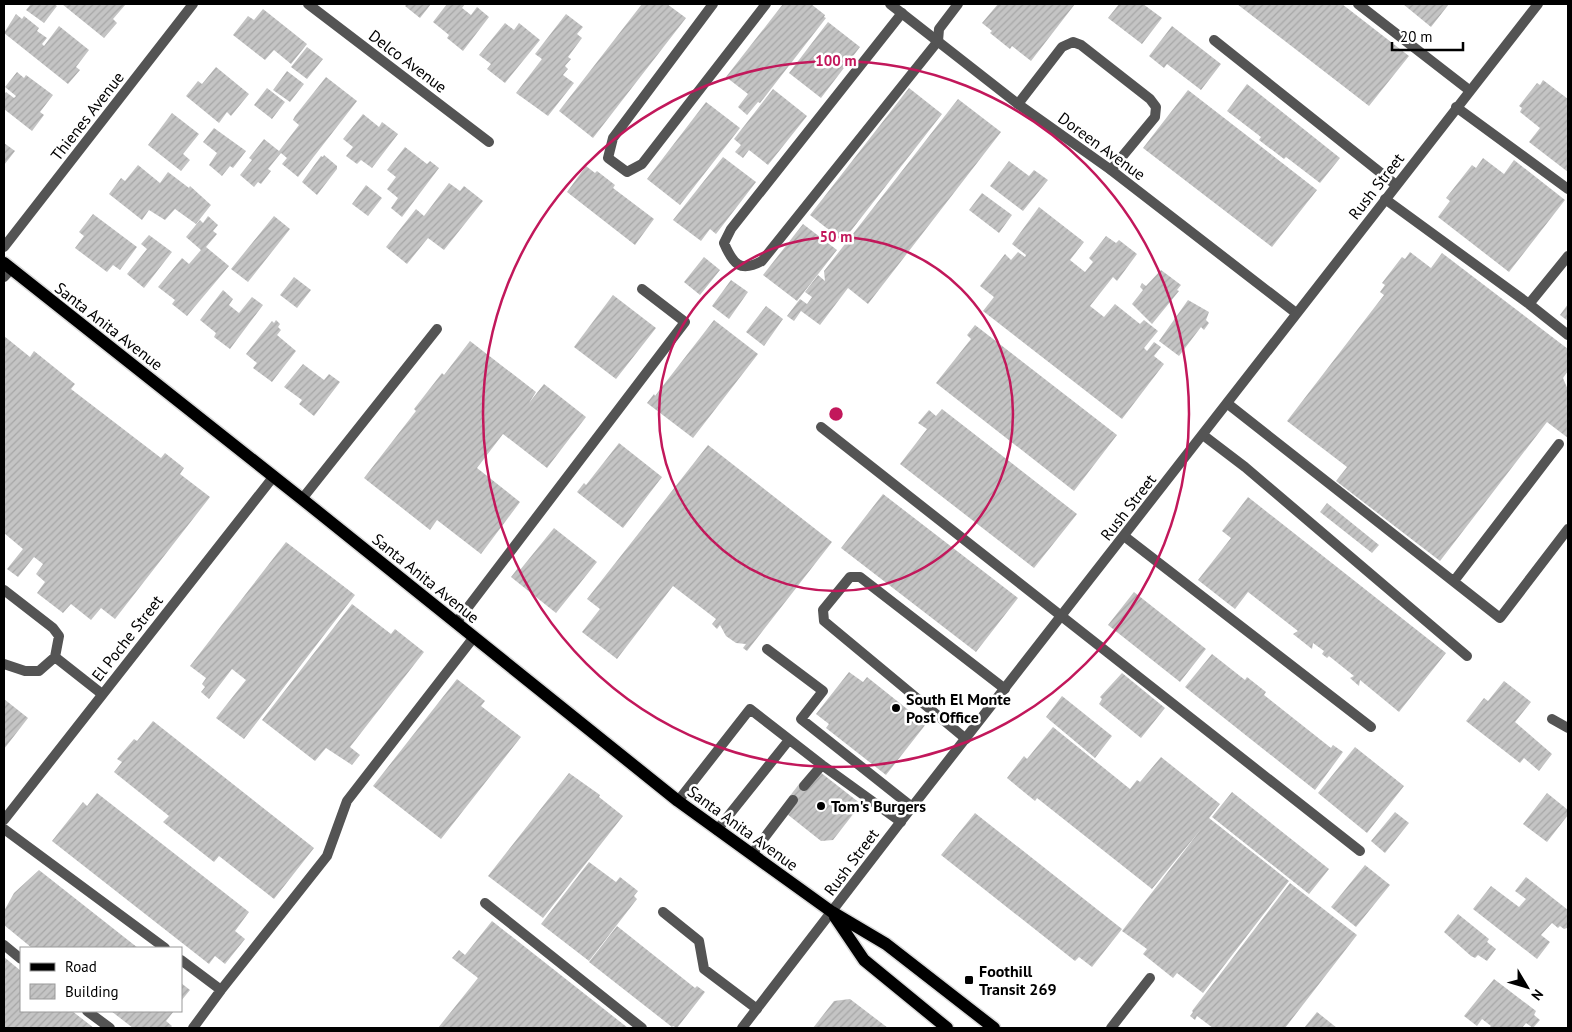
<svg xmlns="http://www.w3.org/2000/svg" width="1572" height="1032" viewBox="0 0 1572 1032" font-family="'PT Sans',sans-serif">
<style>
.building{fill:url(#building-hatch)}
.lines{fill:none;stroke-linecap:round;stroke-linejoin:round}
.primary-casing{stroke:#dbdbdb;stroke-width:15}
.service{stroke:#545454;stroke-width:10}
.minor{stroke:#545454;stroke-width:10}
.tertiary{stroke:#545454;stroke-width:10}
.primary{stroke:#000;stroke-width:12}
.ring{fill:none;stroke:#c2185b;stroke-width:2.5}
.poi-dot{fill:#000;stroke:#fff;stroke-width:2}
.labels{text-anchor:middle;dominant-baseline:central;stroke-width:5;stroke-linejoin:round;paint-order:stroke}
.street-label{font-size:16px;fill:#000;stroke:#fff}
.poi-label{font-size:16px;font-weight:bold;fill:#000;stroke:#fff;text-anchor:start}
.centre{fill:#c2185b;stroke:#fff;stroke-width:2.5}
.ring-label{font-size:15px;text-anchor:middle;font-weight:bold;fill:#c2185b;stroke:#fff;stroke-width:5;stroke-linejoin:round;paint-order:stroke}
</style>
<defs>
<pattern id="building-hatch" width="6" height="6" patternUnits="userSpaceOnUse" patternTransform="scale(1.25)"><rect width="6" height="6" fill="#c4c4c4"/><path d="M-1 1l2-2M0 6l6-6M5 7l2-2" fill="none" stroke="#a7a7a7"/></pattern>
</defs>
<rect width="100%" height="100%" fill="#fff"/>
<!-- building -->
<path class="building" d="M31,4H54L57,6L44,23L26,10Z
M62,4H126L113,19L117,23L104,38Z
M407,4H431L420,18L405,6Z
M447,4H465L462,8L471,15L477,7L489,17L463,51L447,38L449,35L433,22Z
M642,4H667L686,18L593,138L559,111Z
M783,4H811L825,15L824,17L826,18L760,103L758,102L747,115L738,107L748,94L726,77Z
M998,4H1075L1031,61L1012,46L1010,49L990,33L992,31L982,23Z
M1119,4H1143L1162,18L1142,44L1108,18Z
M1237,4H1342L1409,56L1369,106Z
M1403,4H1449L1431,27Z
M263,9L307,44L291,64L274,50L265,60L233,35L248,16L254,20Z
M16,14L22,19L24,16L39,28L37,31L47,38L42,44L44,46L59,26L89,50L76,67L80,70L68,84L4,33Z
M566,14L583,27L577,34L582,38L568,57L571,59L565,66L568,69L563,75L574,83L548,116L516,93L542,59L535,54Z
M828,22L860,47L821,98L789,73Z
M505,23L514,30L519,23L540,40L505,83L487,69L491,64L479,55Z
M1172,26L1221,64L1201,90L1167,64L1164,68L1149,56Z
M307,47L323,59L307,79L291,67Z
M216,67L249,94L231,116L227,112L219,123L186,96L198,81L202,84Z
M287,71L304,84L290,102L273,90Z
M17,72L24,78L26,75L53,95L40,112L44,115L32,131L4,109V95L6,92L14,98L16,96L5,87Z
M326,77L357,101L298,177L282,164L287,158L281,153L268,169L271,171L261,184L258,182L254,187L240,175L252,160L249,158L264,139L279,151L299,125L293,120L295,116Z
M1543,80L1568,99V172L1529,142L1540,128L1520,112L1522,108L1519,106L1537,83L1540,85Z
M1247,84L1340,158L1320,183L1286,157L1284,159L1259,140L1261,137L1227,111Z
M267,88L285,102L272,119L254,105Z
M909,88L942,114L843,241L810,215Z
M773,89L807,116L768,165L749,150L743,158L735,152L741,145L734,139Z
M1188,90L1317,190L1272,247L1143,148Z
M958,99L1001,132L868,304L848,288L820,325L801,311L794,321L787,316L800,299L807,304L812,297L805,292L818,275L825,281L824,271Z
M706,102L740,128L680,205L647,179Z
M172,113L199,134L183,154L190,160L181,171L148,145Z
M363,114L379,127L382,122L398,134L372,168L361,160L357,164L346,156L353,147L343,139Z
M214,128L246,151L233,168L230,166L222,176L209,165L217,153L203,142Z
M4,143L15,151L4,165Z
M405,147L427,164L430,161L439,168L402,217L391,208L398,198L387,189L396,177L387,170Z
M324,155L337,166V169L317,195L302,182L321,156L323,157Z
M723,157L756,182L716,234L710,229L701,241L673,220Z
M1483,158L1504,174L1514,160L1565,200L1509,272L1438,217L1450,201L1446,198L1472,165L1476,168Z
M1009,161L1029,176L1034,170L1048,180L1023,211L990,186Z
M138,165L160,183L168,172L189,188L190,186L211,205L196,224L175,209L165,220L149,210L142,220L109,194L121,178L125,181Z
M586,166L595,173L597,171L615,185L613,188L654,219L635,245L567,192Z
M449,183L460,191L464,186L483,201L444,250L428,238L407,264L386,247L416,209L424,216Z
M366,185L382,198L368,216L352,204Z
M982,193L1012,215L999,233L969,210Z
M1039,207L1084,242L1070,260L1085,272L1093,262L1089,258L1106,236L1116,243L1119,240L1137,254L1117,281L1113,277L1090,306L1104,317L1115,304L1140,324L1144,320L1158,331L1144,348L1147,351L1154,342L1161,347L1154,356L1164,364L1122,419L983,311L994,297L980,286L1005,254L1011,260L1018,252L1025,257L1026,255L1012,244Z
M93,214L137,247L120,270L113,265L107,272L75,248L84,236L79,232Z
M208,216L218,225L213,231L217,234L206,247L229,266L187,316L172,304L175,300L158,287L182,258L189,264L201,250L186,237L200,220L203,223Z
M274,216L290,229L248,282L231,269Z
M803,224L837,250L797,301L763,275Z
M149,235L172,252L144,288L127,274L147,249L141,244Z
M1410,252L1431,268L1442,253L1568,349V371L1563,378L1568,390V438L1547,422L1440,561L1336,481L1347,467L1287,421L1384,295L1380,292L1385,285L1382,283L1402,257L1405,259Z
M704,257L720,270L700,295L684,282Z
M1161,270L1181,285L1177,290L1179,291L1152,324L1132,304L1143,290L1140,287L1142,283L1146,286Z
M294,277L311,290L297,308L280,295Z
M731,280L748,292L729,319L712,306Z
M223,290L233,299L229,305L239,313L252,297L263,305L230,349L214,337L216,333L200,320Z
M613,295L656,328L616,379L574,347Z
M1188,300L1209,312L1206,320L1209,323L1204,330L1201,327L1179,356L1159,341Z
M1568,304V321L1560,315Z
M766,306L783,319L764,346L746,332Z
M276,320L280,324L278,327L281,330L277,335L296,351L272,382L253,368L257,363L246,354L272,321L274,323Z
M714,320L758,354L693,438L647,403L654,394L655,396Z
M975,325L1117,435L1074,491L936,383L971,339L967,335Z
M4,336L30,357L34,351L75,384L71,389L161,458L165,453L184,468L180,474L210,497L115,619L101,608L91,620L71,604L63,613L37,593L45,582L36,574L43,564L34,557L18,577L7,569L23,549L4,533Z
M470,341L536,392L529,403L544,384L586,417L547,468L503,434L477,468L520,502L481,554L437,520L430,530L364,478L416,411L414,409L442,373L444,375Z
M303,364L324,380L329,374L340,382L314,416L299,404L302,400L284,387Z
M942,409L1077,514L1034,568L900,464L927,429L918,423L929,410L936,416Z
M619,443L662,477L623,528L577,492L584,483L586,485Z
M708,445L832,542L747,651L743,648L746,644L736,643L726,636L720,625L717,629L712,624L716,619L673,586L617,659L582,632L600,609L587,599Z
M883,494L1018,598L976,652L841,548Z
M1248,497L1446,653L1399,712L1360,680L1359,686L1350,678L1354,676L1329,656L1327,658L1322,654L1324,651L1313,643L1312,649L1293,634L1298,631L1248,592L1235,609L1198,580L1231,538L1222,531Z
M1327,503L1379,545L1372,553L1320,512Z
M554,528L597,562L556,613L511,577L518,568L520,570Z
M286,542L355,595L244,739L216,718L246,680L232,669L209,699L201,692L205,687L202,684L206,678L190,666Z
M1134,592L1206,649L1180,682L1108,625Z
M352,604L391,634L395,629L424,652L350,747L360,755L352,765L326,748L315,761L262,720Z
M1212,654L1245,680L1247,677L1266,692L1264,695L1331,748L1333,745L1343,752L1315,790L1185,687Z
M849,672L863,682L867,677L926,724L886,775L826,728L829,724L816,714Z
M1122,673L1165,708L1141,738L1099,704L1102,699L1100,697Z
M457,679L485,701L481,706L521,737L441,839L373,786Z
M1504,681L1531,702L1515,722L1552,754L1539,771L1524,758L1520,763L1466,721L1484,698L1488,701Z
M1062,696L1112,736L1095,758L1046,717Z
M4,699L28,718L4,749Z
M153,721L314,848L274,899L219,856L214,862L163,822L169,816L114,772L122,762L117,759L134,739L137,741Z
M1053,727L1130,789L1137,780L1140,782L1161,757L1220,804L1209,818L1289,881L1203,993L1177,973L1173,978L1143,954L1147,949L1122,931L1202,828L1152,889L1037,798L1035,801L1007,778L1024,756L1027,759Z
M1355,747L1404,786L1367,833L1318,793Z
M820,772L861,804L833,840L821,841L787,814L796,803L789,797L800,783L807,789Z
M569,773L600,795L599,797L623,816L543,918L488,876Z
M1232,792L1329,869L1309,894L1212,817Z
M97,793L249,912L235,931L245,939L225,964L215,956L209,964L52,841L83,802L87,806Z
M1547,793L1568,810V815L1547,842L1523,824Z
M1395,812L1409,823L1385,853L1371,841Z
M975,813L1122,929L1092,967L1079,957L1075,961L941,855Z
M589,862L616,882L620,877L638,891L634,896L637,899L589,961L541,924Z
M1365,865L1390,885L1356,927L1331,907Z
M39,870L138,948H32L4,925V911L14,893Z
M1526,877L1568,910L1567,928L1564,929L1560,926L1558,928L1552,923L1541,935L1550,942L1537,959L1473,909L1491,886L1519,907L1526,899L1515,891Z
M1290,883L1357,935L1285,1028H1213L1197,1016L1195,1020L1190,1016L1193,1012L1192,1011Z
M1458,914L1489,939L1487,942L1496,949L1487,961L1478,955L1475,958L1471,956L1444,932Z
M492,921L628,1028H438L478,978L452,958L459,950L465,955Z
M617,926L695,988L697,986L705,992L677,1028L673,1026L672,1027L589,962Z
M4,957L21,971V1011H72L94,1028H4Z
M1494,979L1536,1011L1534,1015L1540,1020L1533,1028L1526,1023L1522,1028H1489L1491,1026L1482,1019L1477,1026L1464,1016Z
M181,983L190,990L181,1001Z
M850,999L888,1028H813L834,1001Z
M111,1011H174L166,1021L172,1026L170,1028H133Z
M1317,1012L1337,1028H1304Z"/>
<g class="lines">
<defs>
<path id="primary" d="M4,263L302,499L678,801L832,912L886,944L994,1028
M835,917L864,960L947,1028"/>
</defs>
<!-- primary casing -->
<use href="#primary" class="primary-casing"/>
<!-- service -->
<path class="service" d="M713,4L613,138L608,158L627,172L642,164L766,4
M1358,4L1469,90
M902,13L731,229L724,243C733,264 740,273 762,261L938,41L939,29L958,4
M1214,40L1396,185
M1018,104L1062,47L1073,42L1081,45L1150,99L1156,107L1155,117L1111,170
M1456,107L1568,189
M1385,199L1529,304L1568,256
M4,277L11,269
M1529,304L1568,335
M1228,404L1500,618L1568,529
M821,427L1360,851
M1203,435L1245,467L1467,656
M302,499L437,329
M1124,536L1371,727
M1454,581L1559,444
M4,590L53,628L59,636L55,657L39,671H25L4,664
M456,623L685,322L642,289
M767,649L823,691L801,719L912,807
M55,657L102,694
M1552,719L1568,728
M966,739L824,621L823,610L850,577H860L1005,689
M822,765L901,822
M678,801L750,709L822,765L804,786
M4,829L165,948
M717,830L789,740
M752,854L793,800
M485,903L642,1028
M663,912L699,941L704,969L757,1009
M4,945L21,959
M181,960L221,990L193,1028
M221,990L327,856L347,801L474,637
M87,1011L110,1028
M1111,1028L1150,978"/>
<!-- minor -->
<path class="minor" d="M308,4L489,142
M890,4L1018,104L1111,170L1296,313
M4,247L193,4
M4,820L274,476"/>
<!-- tertiary -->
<path class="tertiary" d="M742,1028L912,807L1538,4"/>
<!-- primary -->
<use href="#primary" class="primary"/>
</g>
<!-- distance rings -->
<g class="ring">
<circle cx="836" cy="414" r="177"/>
<circle cx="836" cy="414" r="353"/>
</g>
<!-- markers -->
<g class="poi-dot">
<circle cx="896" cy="708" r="5"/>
<circle cx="821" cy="806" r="5"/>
<rect x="964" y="975" width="10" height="10" rx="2.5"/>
</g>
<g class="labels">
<!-- street labels -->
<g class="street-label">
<text transform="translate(408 61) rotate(37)">Delco Avenue</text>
<text transform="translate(87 116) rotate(-52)">Thienes Avenue</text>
<text transform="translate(1102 146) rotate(36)">Doreen Avenue</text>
<text transform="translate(1376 186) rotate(-52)">Rush Street</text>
<text transform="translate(109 326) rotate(38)">Santa Anita Avenue</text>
<text transform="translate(1128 507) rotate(-52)">Rush Street</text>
<text transform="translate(426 578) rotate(39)">Santa Anita Avenue</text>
<text transform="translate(127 638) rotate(-52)">El Poche Street</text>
<text transform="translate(743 828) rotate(36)">Santa Anita Avenue</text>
<text transform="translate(851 862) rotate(-53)">Rush Street</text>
</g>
<!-- poi labels -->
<g class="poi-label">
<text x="906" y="699">South El Monte<tspan x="906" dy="18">Post Office</tspan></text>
<text x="831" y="806">Tom's Burgers</text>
<text x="979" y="971">Foothill<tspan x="979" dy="18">Transit 269</tspan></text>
</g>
</g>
<circle cx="836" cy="414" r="8" class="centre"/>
<g class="ring-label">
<text x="836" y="66">100 m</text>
<text x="836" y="242">50 m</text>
</g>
<!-- border -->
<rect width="1572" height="1032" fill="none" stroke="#000000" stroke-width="10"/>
<!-- legend -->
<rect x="20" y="947" width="162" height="65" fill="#ffffff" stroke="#999999"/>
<rect x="30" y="963" width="25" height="8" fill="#000000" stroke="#999999"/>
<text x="65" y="972" font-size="15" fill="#000000">Road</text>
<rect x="30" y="984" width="25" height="15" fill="url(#building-hatch)" stroke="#999999"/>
<text x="65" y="997" font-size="15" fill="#000000">Building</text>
<!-- north arrow -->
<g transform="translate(1527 987) rotate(128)" stroke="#ffffff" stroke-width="4" paint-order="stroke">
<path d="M0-4L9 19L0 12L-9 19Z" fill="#000000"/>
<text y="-8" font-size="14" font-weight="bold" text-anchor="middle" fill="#000000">N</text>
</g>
<!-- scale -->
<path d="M1392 42v8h71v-8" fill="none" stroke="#000000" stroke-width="2.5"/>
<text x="1400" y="42" font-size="15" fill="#000000" stroke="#ffffff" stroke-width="4" paint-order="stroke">20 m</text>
</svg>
